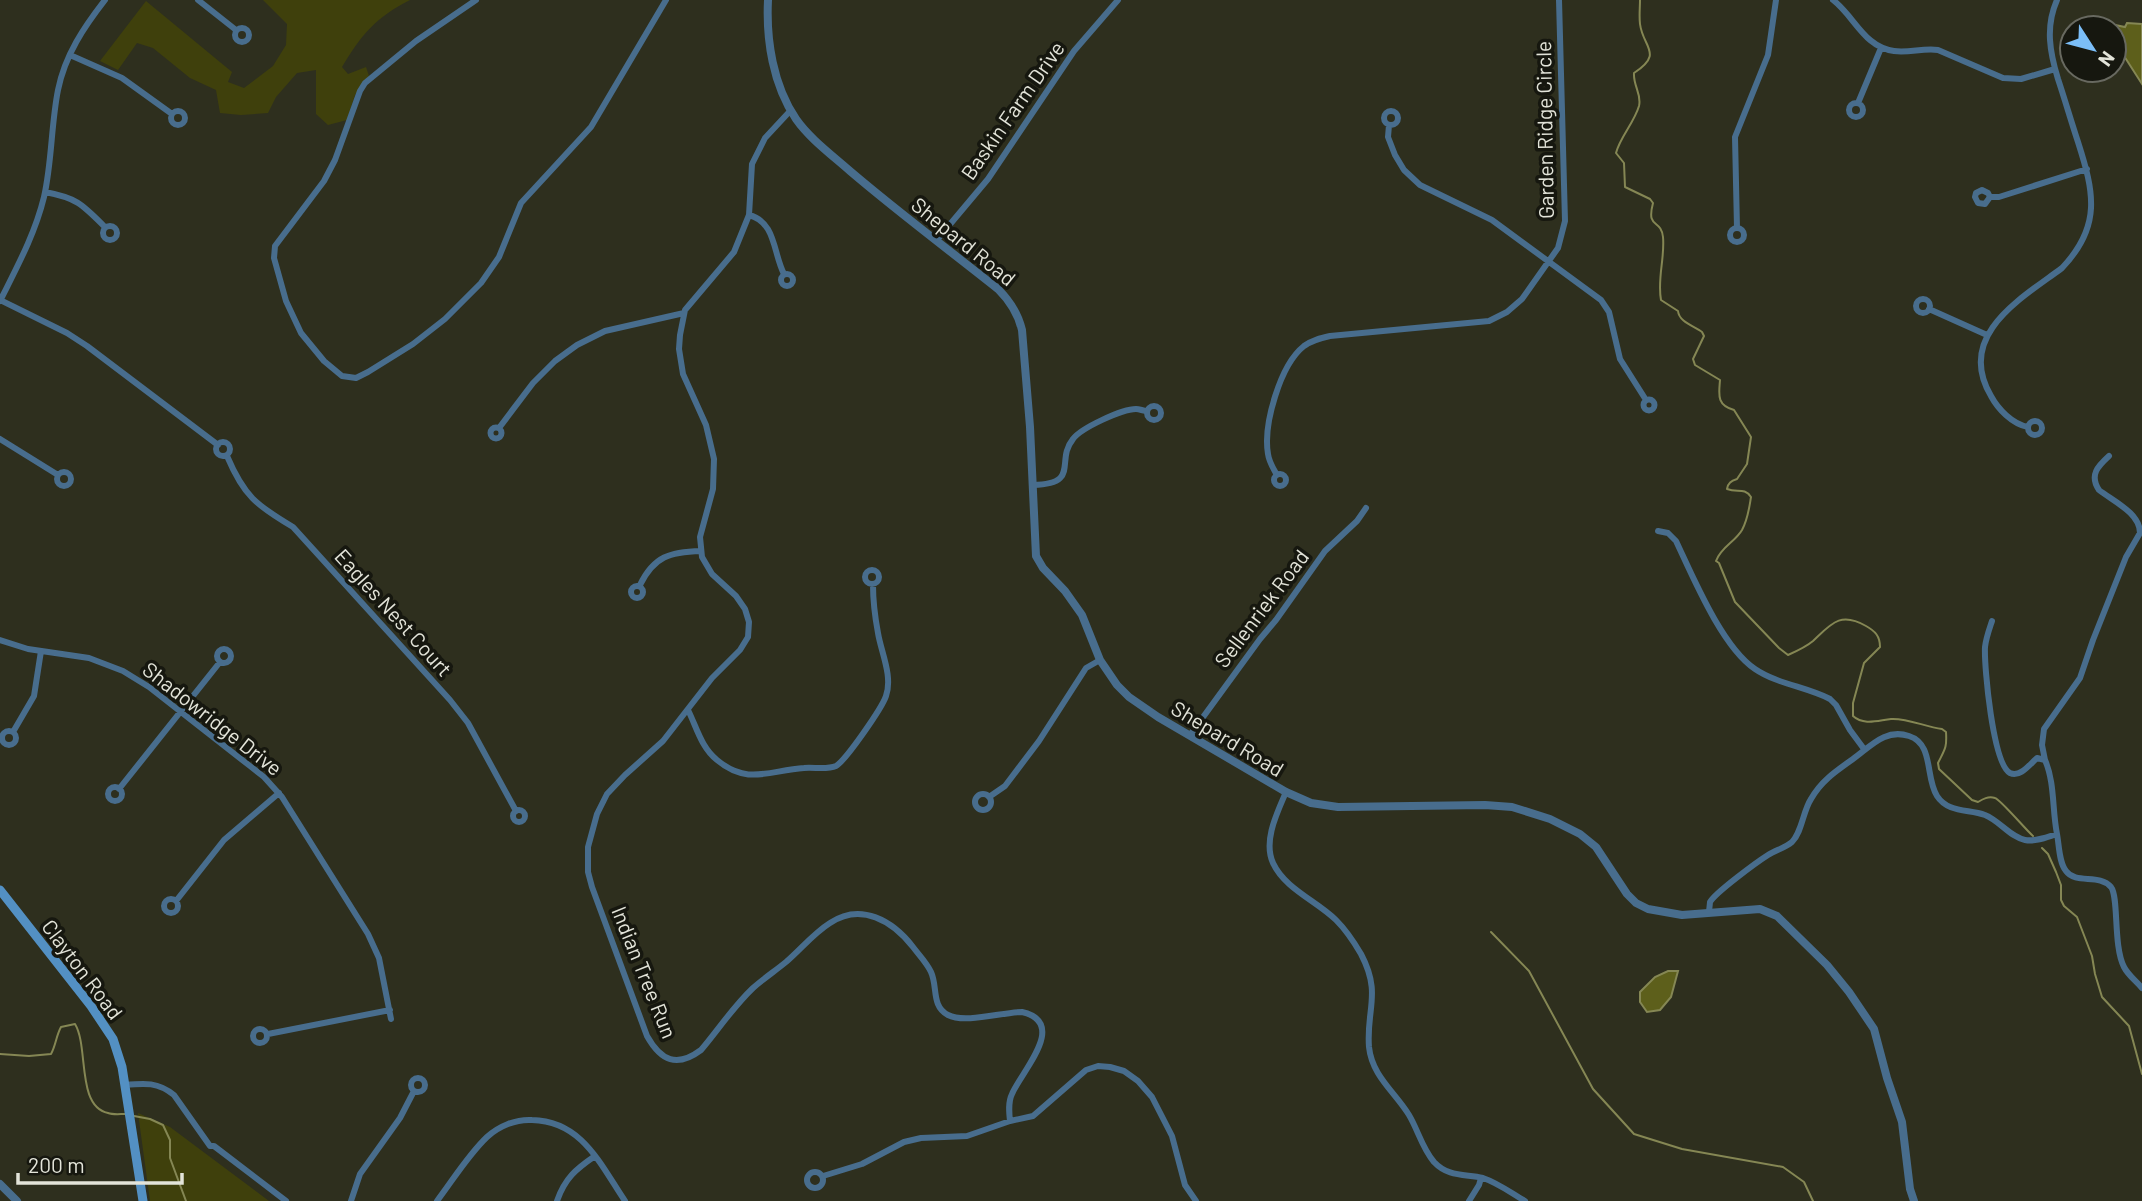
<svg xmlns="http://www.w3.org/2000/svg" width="2142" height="1201" viewBox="0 0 2142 1201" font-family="Barlow,sans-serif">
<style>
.green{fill:#3f400c}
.water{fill:#5d5f1b;stroke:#858754;stroke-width:2}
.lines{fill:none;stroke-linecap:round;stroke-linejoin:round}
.stream{stroke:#858754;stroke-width:2}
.minor{stroke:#486d8d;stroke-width:6}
.tertiary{stroke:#486d8d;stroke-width:8}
.secondary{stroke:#5390c3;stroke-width:9}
.labels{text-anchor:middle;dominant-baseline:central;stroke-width:7;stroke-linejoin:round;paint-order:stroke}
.street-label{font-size:21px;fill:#e3e4d9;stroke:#16170f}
</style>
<rect width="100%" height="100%" fill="#2e2f1e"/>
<!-- green -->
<path class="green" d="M263,0H410C376,17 361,35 342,67L348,74L366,67L369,76L355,95L347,120L328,125L316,114V70L297,73L276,97L268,113L241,115L220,113L216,90L190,78L153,48L137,43L118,70L100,61L146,1L232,72L228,82L244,88L273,66L286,45L287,24Z
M138,1113L170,1127L269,1201H150Z"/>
<!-- water -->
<path class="water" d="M2127,23L2142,24V84L2117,45L2114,38L2115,25L2125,27Z
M1668,971H1678L1671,997L1660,1010L1647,1012L1640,1002V992L1655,977Z"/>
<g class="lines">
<!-- stream -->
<path class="stream" d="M1640,0C1640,8 1639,16 1640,24C1643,48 1664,53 1634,73C1633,86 1642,94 1639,106C1634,123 1620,137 1616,153L1624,163L1625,187L1650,199L1653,203C1646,230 1661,218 1663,237C1665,258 1657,279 1661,300L1678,311C1679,322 1694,326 1702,332L1704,336L1693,359L1695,365L1720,380C1719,394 1716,405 1734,410L1751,437L1747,464L1737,479C1731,481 1728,483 1727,489C1738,493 1744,487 1751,497C1749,509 1748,519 1742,530C1735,542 1721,547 1716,561L1719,563L1735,602L1779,648L1788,655C1797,651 1806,647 1813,641C1831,624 1840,611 1866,626C1875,631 1880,636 1880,647L1864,663L1853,703V716C1864,726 1879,720 1891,719C1908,718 1925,727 1942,729L1946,732C1947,748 1945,749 1938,763L1939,769L1972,800L1978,802C1983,799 1988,796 1995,798C2000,799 2026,830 2033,836
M2042,848L2048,854L2056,872L2061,885V900L2064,906L2077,917L2092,956L2095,974L2102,997L2129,1026L2142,1074
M1491,932L1529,971L1593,1089L1634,1134L1682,1149L1783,1167L1804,1182L1813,1201
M0,1054L29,1056L51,1054C56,1045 56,1036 61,1027L75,1024C89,1047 76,1106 108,1113C113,1115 120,1114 125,1114
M134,1116L150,1119L163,1125L170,1140V1158L186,1201"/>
<!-- minor -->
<path class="minor" d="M198,0L236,30
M476,0L416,41L365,83L360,91L335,160L324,181L275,246L274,258L286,301L301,333L324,361L342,376L356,378L368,372L413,344L445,319L481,283L499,257L521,203L591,127L666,0
M1833,0C1855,17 1864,47 1894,51C1909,53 1923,48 1938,50L2003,78L2021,79L2055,69
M235 35a7 7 0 1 1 14 0a7 7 0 1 1-14 0Z
M70,55L122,78L172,114
M1849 110a7 7 0 1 1 14 0a7 7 0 1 1-14 0Z
M1858,103L1881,48
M791,110L765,138L752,164L749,215L734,252L685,310L680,335L679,349L683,374L706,425L714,459L713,489L700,537L702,557L712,574L736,596L745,609L749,622L748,637L740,650L712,678L663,741L625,775L607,794L597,814L588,847V872L592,887L647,1036C661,1061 677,1068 701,1050C718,1030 733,1007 753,988C763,979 775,971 786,962C801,949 814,933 830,923C861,902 893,921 913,947C919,955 927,963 931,972C938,987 931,1006 948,1015C965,1024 1003,1012 1022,1012C1069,1023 1021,1072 1012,1094C1008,1102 1009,1112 1010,1121
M1384 118a7 7 0 1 1 14 0a7 7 0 1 1-14 0Z
M171 118a7 7 0 1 1 14 0a7 7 0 1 1-14 0Z
M1389,125L1388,137L1395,155L1404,170L1420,185L1492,220L1601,300L1609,312L1620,359L1646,400
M45,192C77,198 82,204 105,227
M1990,197L1988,193L1982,190L1976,193L1975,197L1978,203L1985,204L1990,197H1999L2087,169
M749,215C776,222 773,253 784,274
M103 233a7 7 0 1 1 14 0a7 7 0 1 1-14 0Z
M1730 235a7 7 0 1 1 14 0a7 7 0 1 1-14 0Z
M1737,228L1735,137L1768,55L1776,0
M936,241L988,179L1074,51L1118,0
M781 280a6 6 0 1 1 12 0a6 6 0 1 1-12 0Z
M1916 306a7 7 0 1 1 14 0a7 7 0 1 1-14 0Z
M0,300L67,333L87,346L218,445
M0,301C17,267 35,234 44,197C52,162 51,125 58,90C65,55 84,27 105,0
M1929,309L1987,335
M1643.5 405a5.5 5.5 0 1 1 11 0a5.5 5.5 0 1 1-11 0Z
M1147 413a7 7 0 1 1 14 0a7 7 0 1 1-14 0Z
M2028 428a7 7 0 1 1 14 0a7 7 0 1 1-14 0Z
M2028,427C2012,424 1998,409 1991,396C1955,335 2022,298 2062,268C2102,226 2094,192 2078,142C2071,121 2065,100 2058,79C2050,53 2045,27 2057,0
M490.5 433a5.5 5.5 0 1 1 11 0a5.5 5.5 0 1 1-11 0Z
M499,428L533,383L555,361L577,345L605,331L684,313
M0,439L58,475
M216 449a7 7 0 1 1 14 0a7 7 0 1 1-14 0Z
M227,456C244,496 256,505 293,527L450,700L468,723L516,811
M57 479a7 7 0 1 1 14 0a7 7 0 1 1-14 0Z
M1274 480a6 6 0 1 1 12 0a6 6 0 1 1-12 0Z
M1277,475C1273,468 1269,462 1268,454C1263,425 1280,365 1304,346C1312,340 1321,338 1330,336L1489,321L1507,312L1522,299L1558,248L1565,221L1559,0
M1033,485C1081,484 1055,461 1073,439C1081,428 1122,409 1136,409C1140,409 1143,411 1147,411
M1658,531L1668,533L1676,541C1693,577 1722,647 1755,669C1777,684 1807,687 1830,699L1836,705L1850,730L1864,749
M865 577a7 7 0 1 1 14 0a7 7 0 1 1-14 0Z
M640,585C654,556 670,552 701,551
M631 592a6 6 0 1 1 12 0a6 6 0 1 1-12 0Z
M1992,621C1989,630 1986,638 1985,647C1984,667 1993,764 2010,773C2020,778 2030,764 2037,758L2045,760C2055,783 2052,809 2057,834
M0,640L28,649L89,658L123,671L149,687L250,766L264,777L282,797L368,934L379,958L391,1019
M217 656a7 7 0 1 1 14 0a7 7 0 1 1-14 0Z
M688,710C697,728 701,747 717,760C748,786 770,770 804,768C814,767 827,770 836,766C846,760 882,708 886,696C893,676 881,652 878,633C875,617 873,601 873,585
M2 738a7 7 0 1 1 14 0a7 7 0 1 1-14 0Z
M13,732L34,696L41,651
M1190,735L1260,639L1276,620L1325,551L1357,521L1366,508
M2045,760L2042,745L2044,729L2080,678L2093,640L2126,557L2140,533C2140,513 2113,501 2099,490C2089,475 2098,466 2109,456
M108 794a7 7 0 1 1 14 0a7 7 0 1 1-14 0Z
M119,789L220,662
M1286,792C1277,813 1263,841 1273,863C1285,889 1317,901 1336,920C1346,930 1354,942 1361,954C1382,994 1366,1009 1369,1047C1372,1076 1395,1092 1409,1115C1418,1130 1422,1148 1434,1162C1448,1177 1464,1174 1483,1178C1498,1183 1511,1193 1525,1201
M975 802a8 8 0 1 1 16 0a8 8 0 1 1-16 0Z
M989,797L1005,786L1039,741L1086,668L1100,660
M513 816a6 6 0 1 1 12 0a6 6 0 1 1-12 0Z
M164 906a7 7 0 1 1 14 0a7 7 0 1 1-14 0Z
M176,901L224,840L279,793
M1709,912C1709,911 1710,903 1710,902C1716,892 1757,862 1768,855C1776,850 1785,848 1792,842C1802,832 1803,811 1811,799C1821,781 1836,771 1853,759C1870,747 1885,728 1909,736C1934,744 1925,777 1937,796C1948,813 1968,809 1985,815C2000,821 2010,837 2025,840C2036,842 2047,837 2057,834C2059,844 2059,863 2066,871C2076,885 2099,873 2111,887C2119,897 2113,946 2124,967C2128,975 2136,981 2142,988
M253 1036a7 7 0 1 1 14 0a7 7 0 1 1-14 0Z
M268,1034L390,1010
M411 1085a7 7 0 1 1 14 0a7 7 0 1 1-14 0Z
M125,1085C145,1083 158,1082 174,1095L210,1146H214L286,1201
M807 1180a8 8 0 1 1 16 0a8 8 0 1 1-16 0Z
M823,1176L862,1164L904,1142L921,1138L967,1136L1010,1121L1033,1116L1086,1070L1098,1066L1110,1067L1124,1071L1138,1081L1152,1097L1172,1136L1185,1185L1196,1201
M351,1201L360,1174L400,1118L414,1091
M437,1201C453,1180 468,1155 487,1137C499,1126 516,1119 532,1120C582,1121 600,1164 625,1201
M557,1201C565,1178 576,1169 595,1156
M1469,1201L1479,1185L1481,1178"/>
<!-- tertiary -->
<path class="tertiary" d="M768,0C766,40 773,85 796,119C810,139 832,155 850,171C898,212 949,250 998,289C1010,301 1018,313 1022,330L1030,427L1036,556L1043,568L1065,591L1082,615L1100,660L1117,685L1129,697L1158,717L1286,792L1311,803L1338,807L1485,805L1512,807L1550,819L1580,834L1596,847L1627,894L1636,903L1648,909L1682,915L1760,909L1777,916L1827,965L1849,992L1874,1029L1887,1078L1902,1122L1910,1189L1914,1201
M0,1184L17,1201"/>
<!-- secondary -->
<path class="secondary" d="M0,890L91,1006L113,1039L122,1067L143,1201"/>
</g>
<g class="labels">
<!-- street labels -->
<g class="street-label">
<text transform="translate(1012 110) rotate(-55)">Baskin Farm Drive</text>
<text transform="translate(1544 130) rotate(-91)">Garden Ridge Circle</text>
<text transform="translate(964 241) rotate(39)">Shepard Road</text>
<text transform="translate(1261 608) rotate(-53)">Sellenriek Road</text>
<text transform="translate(394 612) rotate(48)">Eagles Nest Court</text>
<text transform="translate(213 718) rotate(38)">Shadowridge Drive</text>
<text transform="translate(1228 738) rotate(31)">Shepard Road</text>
<text transform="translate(83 969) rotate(53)">Clayton Road</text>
<text transform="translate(645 972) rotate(68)">Indian Tree Run</text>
</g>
</g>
<!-- north arrow -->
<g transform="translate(2093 49) rotate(126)"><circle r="33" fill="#16170f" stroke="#686960" stroke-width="2"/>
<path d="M0-5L12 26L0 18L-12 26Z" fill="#7bbef8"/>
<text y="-10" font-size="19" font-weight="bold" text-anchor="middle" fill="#e3e4d9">N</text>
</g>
<!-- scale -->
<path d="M18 1173v10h164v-10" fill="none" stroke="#e3e4d9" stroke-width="3.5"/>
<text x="28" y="1173" font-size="21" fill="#e3e4d9" stroke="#16170f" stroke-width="5" paint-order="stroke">200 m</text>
</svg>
